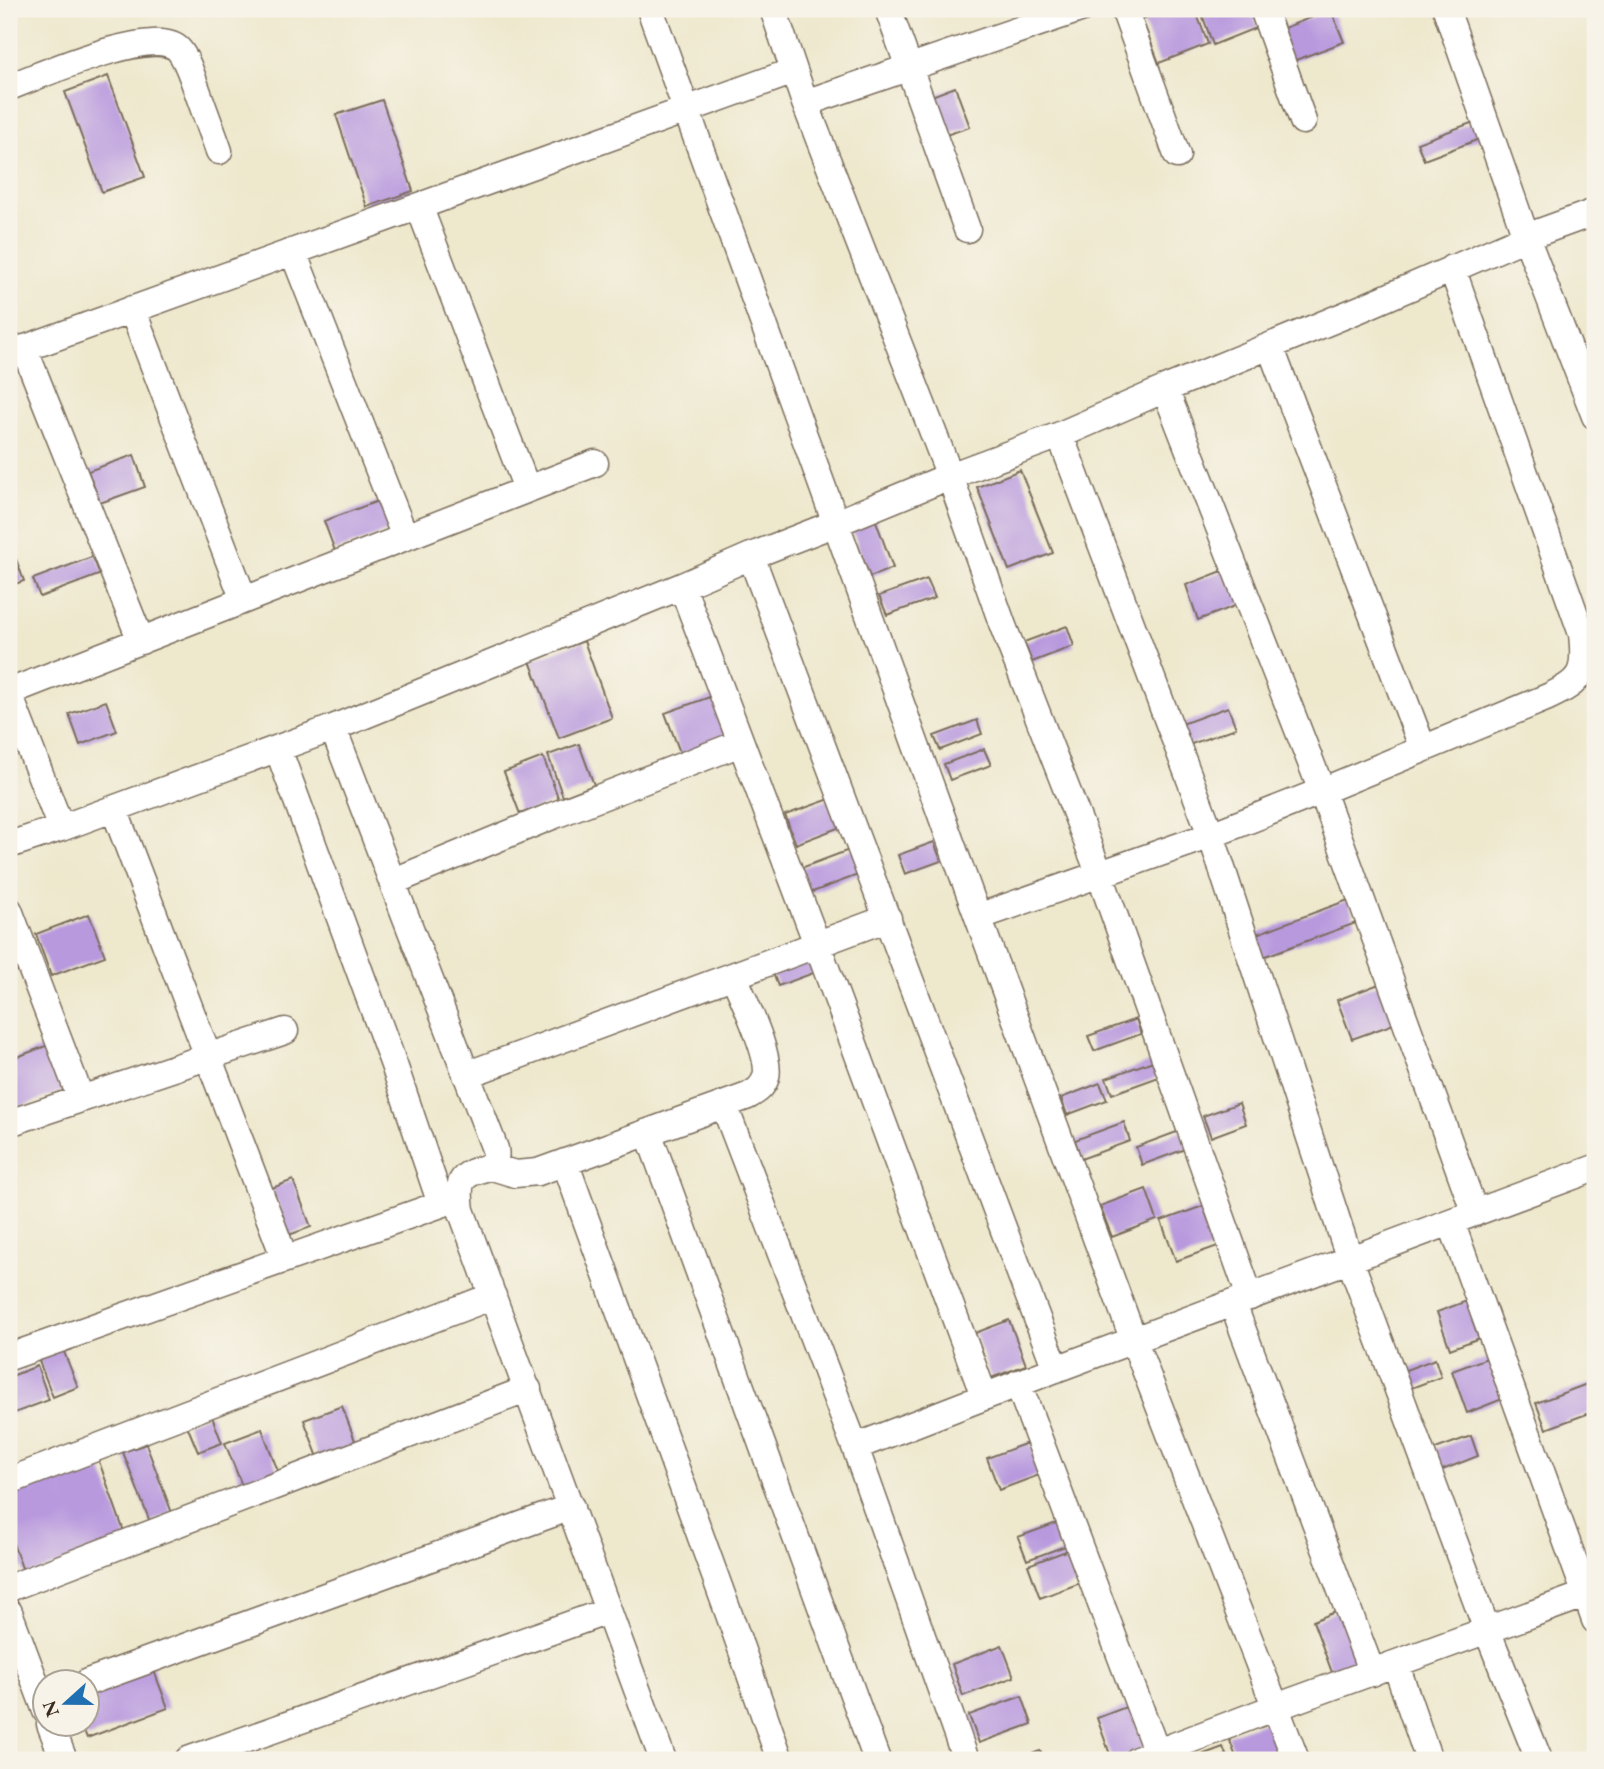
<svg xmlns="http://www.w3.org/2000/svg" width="1604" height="1769" viewBox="0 0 1604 1769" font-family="'EB Garamond',serif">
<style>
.building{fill:#b899de}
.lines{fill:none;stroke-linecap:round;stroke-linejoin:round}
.street-casing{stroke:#7a6c5b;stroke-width:29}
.street{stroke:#fff;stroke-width:26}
</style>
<rect width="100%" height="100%" fill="#f7f3e8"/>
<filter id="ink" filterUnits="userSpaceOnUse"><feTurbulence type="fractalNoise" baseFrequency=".0143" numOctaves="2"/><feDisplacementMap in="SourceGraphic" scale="14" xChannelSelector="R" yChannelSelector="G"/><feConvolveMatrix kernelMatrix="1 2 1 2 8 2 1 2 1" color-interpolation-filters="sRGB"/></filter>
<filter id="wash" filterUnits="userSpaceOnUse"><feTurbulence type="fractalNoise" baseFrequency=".00686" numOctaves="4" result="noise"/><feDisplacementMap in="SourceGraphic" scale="28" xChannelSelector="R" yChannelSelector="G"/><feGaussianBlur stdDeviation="1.57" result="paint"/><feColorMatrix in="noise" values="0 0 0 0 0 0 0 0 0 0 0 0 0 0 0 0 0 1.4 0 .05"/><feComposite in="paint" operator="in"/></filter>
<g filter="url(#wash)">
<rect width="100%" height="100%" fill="#eee8cd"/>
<g id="blocks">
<!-- building -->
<path class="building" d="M1168,9H1195L1208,44L1159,63L1142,19Z
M1200,9H1251L1258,27L1213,45Z
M1331,10L1344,42L1285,64L1273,32Z
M108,76L145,177L102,192L65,92Z
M955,87L970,127L943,136L929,97Z
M382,100L413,191L367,207L336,115Z
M1479,120L1485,137L1424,160L1417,143Z
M134,455L145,487L100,503L88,471Z
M1020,470L1053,553L1009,570L977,487Z
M386,498L397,528L335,551L324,521Z
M876,521L893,568L870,577L852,530Z
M9,540L24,581L9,586Z
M97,555L104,573L40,597L33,579Z
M1230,568L1243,603L1198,620L1186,585Z
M927,579L935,598L887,615L879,596Z
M1067,626L1074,646L1032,662L1024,642Z
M584,641L612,718L559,738L530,661Z
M718,694L733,736L681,755L665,713Z
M106,701L117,731L80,745L69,714Z
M1228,707L1236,728L1186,746L1179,725Z
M977,720L982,734L940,750L934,736Z
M579,744L594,785L563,797L548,755Z
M984,749L991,765L950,780L944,764Z
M543,757L559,800L520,814L504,772Z
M841,795L851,823L796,844L785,815Z
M934,842L941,861L905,874L898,855Z
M857,847L866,872L810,893L801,868Z
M1348,900L1356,923L1263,957L1254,935Z
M89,914L105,956L51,976L36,934Z
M810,948L819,971L778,986L769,963Z
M1379,984L1394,1024L1352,1039L1337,1000Z
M1136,1019L1141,1034L1094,1051L1088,1036Z
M51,1044L68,1089L9,1111V1060Z
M1153,1061L1159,1077L1112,1094L1106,1078Z
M1100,1083L1107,1100L1067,1115L1061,1098Z
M1239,1103L1246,1124L1211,1137L1203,1116Z
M1124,1122L1130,1141L1081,1159L1075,1140Z
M1182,1130L1188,1148L1142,1165L1136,1147Z
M293,1180L311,1227L289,1235L272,1188Z
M1146,1189L1157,1220L1112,1237L1100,1206Z
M1203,1206L1218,1246L1176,1261L1161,1221Z
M1475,1298L1488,1335L1450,1349L1437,1312Z
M1009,1320L1026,1365L991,1378L975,1333Z
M62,1347L78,1387L53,1397L37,1356Z
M1495,1355L1510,1396L1467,1413L1452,1371Z
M1435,1359L1441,1377L1406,1390L1400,1372Z
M37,1366L49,1400L9,1415V1377Z
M1595,1381V1411L1546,1429L1536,1403Z
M342,1406L357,1446L319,1460L304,1420Z
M211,1414L222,1443L198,1452L186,1423Z
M262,1429L279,1474L243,1488L225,1443Z
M1471,1436L1478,1456L1435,1473L1427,1452Z
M1030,1442L1042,1474L999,1490L987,1458Z
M146,1444L172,1513L150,1522L123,1452Z
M96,1453L127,1540L25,1576L9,1533V1484Z
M1062,1521L1071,1544L1027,1560L1018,1537Z
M1074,1548L1086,1581L1040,1598L1028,1565Z
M1340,1610L1361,1664L1333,1675L1313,1621Z
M1002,1645L1014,1677L963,1696L952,1664Z
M151,1663L168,1708L87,1738L81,1724H88V1686Z
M1022,1696L1032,1724L979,1743L969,1715Z
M1131,1705L1146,1748L1112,1760L1097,1718Z
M1272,1719L1286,1760H1237L1228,1735Z
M1223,1747L1228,1760H1188Z
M1040,1751L1044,1760H1015Z"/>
</g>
</g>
<g filter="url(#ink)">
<use href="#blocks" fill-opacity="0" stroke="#7a6c5b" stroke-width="2"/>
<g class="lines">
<defs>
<path id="street" d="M650,9L978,917L1134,1341L1296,1760
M773,9L805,103L1080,9
M888,9L967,229
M1124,9L1177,155
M1263,9L1303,121
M1446,9L1526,237L1595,212
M9,87C39,76 156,24 179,50C188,61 192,77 197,90C204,110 212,131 219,151
M805,103L950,476L1003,626L1100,875L1250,1297
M419,206L527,489
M293,252L405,537
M132,309L244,600
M1270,346L1423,749
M24,348L141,641
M9,354L794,71
M1060,435L1211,835L1350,1260L1487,1630L1539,1760
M751,556L1056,1369
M682,586L817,944L984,1396
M9,692L595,463
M9,694L61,828
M333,728L495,1149C500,1175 472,1164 462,1181C458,1189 460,1201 461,1210L663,1760
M278,749L394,1065L441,1204
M114,809L285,1259
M9,845L61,828L333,728L682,586L751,556L836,523L950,476L1060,435L1165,389
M392,882L552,816L741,743
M9,910L81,1099
M978,917L1211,835L1322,791L1548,697C1583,681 1586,672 1582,634L1452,268
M466,1075L888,918
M724,1105L855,1447L966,1760
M9,1123L285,1031
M648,1132L877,1760
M565,1162L735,1631L780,1760
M489,1166L515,1174L538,1172L748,1096C757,1091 763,1087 766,1077C772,1057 742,997 734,976
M1475,1213L1322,791L1165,389L1360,309L1526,237L1595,416
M1451,1222L1595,1620
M1233,1304L1372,1673
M9,1357L458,1198
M1018,1383L1157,1753
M855,1447L1056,1369L1595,1168
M9,1481L493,1296
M9,1588L528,1389
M9,1612L46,1711
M1396,1665L1429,1760
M88,1682L571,1507
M50,1724L64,1760
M188,1760L608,1611
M1137,1760L1276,1707L1595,1591"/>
</defs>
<!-- street casing -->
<use href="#street" class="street-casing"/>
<!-- street -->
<use href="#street" class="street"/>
</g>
</g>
<!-- margin -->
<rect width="1604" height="1769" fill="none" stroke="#f7f3e8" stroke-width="35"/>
<!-- north arrow -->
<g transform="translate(66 1703) rotate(249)"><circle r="33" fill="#f7f3e8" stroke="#aca397" stroke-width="2"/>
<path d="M0-5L12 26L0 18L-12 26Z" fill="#1f6fb2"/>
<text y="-10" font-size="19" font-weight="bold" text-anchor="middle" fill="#3b2a1e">N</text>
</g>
</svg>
